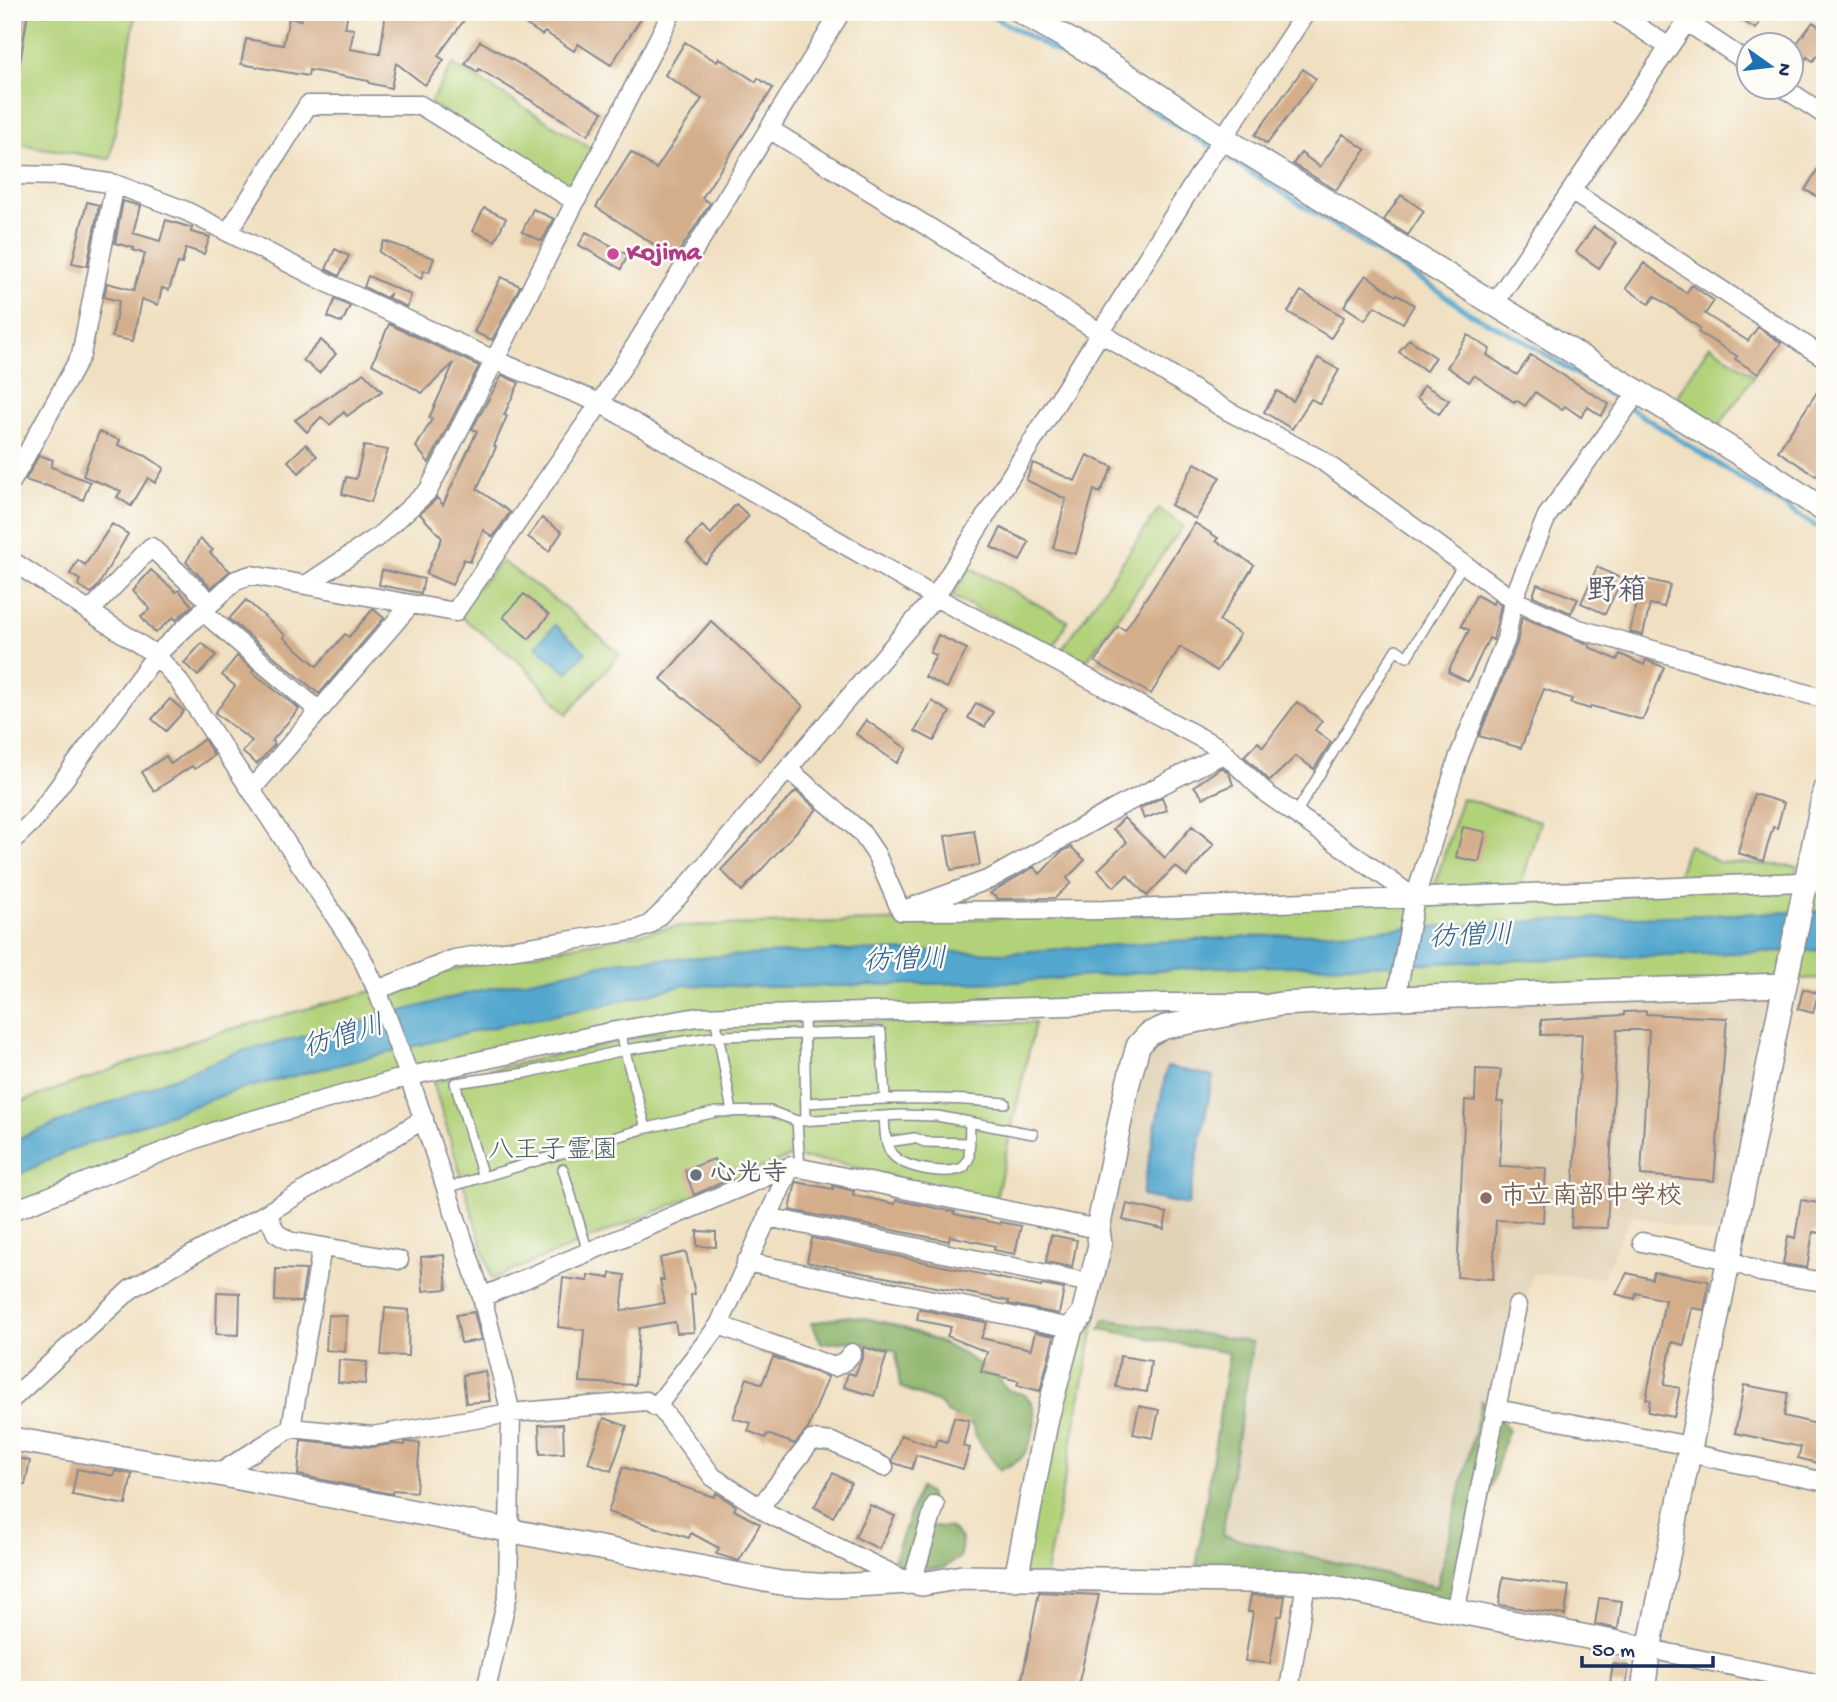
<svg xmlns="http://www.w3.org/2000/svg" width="1837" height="1702" viewBox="0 0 1837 1702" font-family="'Gochi Hand','Klee One',sans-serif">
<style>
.built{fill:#e0d2b6}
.green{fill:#b2d27a;stroke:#66806c;stroke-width:2}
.forest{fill:#8db46a;stroke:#547264;stroke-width:2}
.water{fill:#53a7ce;stroke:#376b96;stroke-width:2}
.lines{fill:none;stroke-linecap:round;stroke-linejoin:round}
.stream{stroke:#53a7ce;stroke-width:5}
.building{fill:#d4ae8b}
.service-casing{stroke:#868890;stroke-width:12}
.minor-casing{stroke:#868890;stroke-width:21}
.tertiary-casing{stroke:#868890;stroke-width:26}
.service{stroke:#fff;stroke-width:9}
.minor{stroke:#fff;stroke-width:18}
.tertiary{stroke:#fff;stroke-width:23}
.hotel-dot{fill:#d1479c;stroke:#fdfcf7;stroke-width:2.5}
.worship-dot{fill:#6b7280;stroke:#fdfcf7;stroke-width:2.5}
.education-dot{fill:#8d6e63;stroke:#fdfcf7;stroke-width:2.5}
.labels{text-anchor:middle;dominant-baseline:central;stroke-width:5;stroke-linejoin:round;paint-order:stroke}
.hotel-label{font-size:26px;font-weight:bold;fill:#b23c85;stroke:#fdfcf7;text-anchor:start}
.park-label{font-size:26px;fill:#486066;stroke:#fdfcf7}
.worship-label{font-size:26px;font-weight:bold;fill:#5b616d;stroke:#fdfcf7;text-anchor:start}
.education-label{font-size:26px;font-weight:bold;fill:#785e54;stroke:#fdfcf7;text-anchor:start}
.water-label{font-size:28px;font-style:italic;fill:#315f8b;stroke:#fdfcf7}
.quarter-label{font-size:30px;font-weight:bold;fill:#5c5b6e;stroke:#fdfcf7}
</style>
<rect width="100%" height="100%" fill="#fdfcf7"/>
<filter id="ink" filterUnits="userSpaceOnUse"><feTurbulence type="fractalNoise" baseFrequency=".0143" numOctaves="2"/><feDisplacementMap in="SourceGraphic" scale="14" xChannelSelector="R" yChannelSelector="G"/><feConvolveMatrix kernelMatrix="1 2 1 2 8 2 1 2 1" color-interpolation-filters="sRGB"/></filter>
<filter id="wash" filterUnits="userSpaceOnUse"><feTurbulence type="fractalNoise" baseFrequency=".00686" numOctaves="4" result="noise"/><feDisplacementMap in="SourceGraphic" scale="28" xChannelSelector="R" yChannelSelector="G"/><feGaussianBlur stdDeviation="1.57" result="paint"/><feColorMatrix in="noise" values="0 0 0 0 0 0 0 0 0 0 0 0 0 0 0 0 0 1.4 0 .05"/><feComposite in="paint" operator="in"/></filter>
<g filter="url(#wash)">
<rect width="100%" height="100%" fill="#f0e0c1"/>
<!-- built -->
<path class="built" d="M1784,985L1733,1240L1632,1215L1602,1278L1533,1273L1496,1409L1483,1396L1438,1587L1222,1535L1254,1350L1083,1314L1138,1046L1229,1014Z"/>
<!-- green -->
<path class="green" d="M29,12H136L110,159L12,143V109Z
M453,64L594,150L573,190L430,103Z
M1710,345L1754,376L1719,426L1677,396Z
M1159,509L1183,526L1085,663L1061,651Z
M502,561L567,609L620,654L567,714L523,665L455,612Z
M971,568L1068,621L1053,647L951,596Z
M1462,798L1540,821L1519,893L1674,887L1688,844L1718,862L1797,866L1796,882L1825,880V978L1303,995L730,1021L1035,1023L994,1207L841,1163L789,1157L492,1279L433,1082L666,1031L475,1058L252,1120L12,1211V1105L206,1036L461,967L680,926L1162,914L1431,897Z
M1083,1314L1096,1317L1045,1579H1016Z"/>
<!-- forest -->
<path class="forest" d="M848,1316C899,1321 956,1345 996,1376C1001,1379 1002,1384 1006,1388C1011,1393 1021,1392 1026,1396C1042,1410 1033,1447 1019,1460C1014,1464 1005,1467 1000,1470L977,1439L972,1425L947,1413L941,1404L900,1387L896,1351L850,1341L822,1344L811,1323Z
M1104,1319L1253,1342L1222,1535L1437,1587L1482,1400L1508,1429L1457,1604L1194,1581L1229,1353L1100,1329Z
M920,1487L930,1495L928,1526L949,1527L962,1539L960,1557L943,1568L903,1570L894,1558Z"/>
<!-- water -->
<path class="water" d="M555,625L586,652L567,673L536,646Z
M1825,911V950L1374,965L1211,967L1013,982L788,987L686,985L605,1005L484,1029L241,1089L70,1150L12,1178V1141L242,1051L347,1026L477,991L621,961L848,950L1006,953L1156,942L1570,919Z
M1167,1067L1213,1076L1188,1205L1142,1196Z"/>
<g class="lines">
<!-- stream -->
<path class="stream" d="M984,12L1076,62L1438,291L1471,314L1521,339L1825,532"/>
</g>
<g id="blocks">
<!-- building -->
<path class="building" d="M12,12H28L20,63H12Z
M302,12H348L345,28L354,29L350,49L380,54L386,12H470L438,56L444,60L425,85L396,63L391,88L369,83V81L309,70L308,76L241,64L246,39L283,45L289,18L301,20Z
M507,12H645L611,65L578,44L574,51L545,32L542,35Z
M1727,12H1766L1756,29Z
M1813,22L1825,31V45L1813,61L1807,57L1792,80L1791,51Z
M480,41L603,112L588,135L479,69L478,72L465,64Z
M685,42L717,62L719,58L756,82L758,78L773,88L702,198L710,203L675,258L596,207L631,152L656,169L702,99L665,75Z
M1303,69L1316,79L1267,144L1255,135Z
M1343,134L1366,150L1336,190L1293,164L1301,153L1320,167Z
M1825,157V201L1805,190Z
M1401,195L1424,211L1408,235L1384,220Z
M123,201L140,206L133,233L160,241L166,220L192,228L191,232L210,237L204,254L186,248L182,264L178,263L169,290L162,288L158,305L141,299L133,341L112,337L119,301L104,297L107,283L134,290L145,254L133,250L134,248L115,243Z
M87,202L99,205L87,266L72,263Z
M484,208L506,218L495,241L473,231Z
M533,209L554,219L542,241L522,232Z
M1594,227L1617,243L1599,268L1576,252Z
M586,232L628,255L621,269L579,245Z
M384,241L434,258L429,272L424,270L421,279L379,252Z
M335,249L349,256L339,276L326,269Z
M1644,263L1686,293L1692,285L1714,301L1705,314L1748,341L1758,327L1781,343L1758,374L1735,359L1737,356L1698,332L1700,328L1655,296L1649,304L1626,288Z
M1366,275L1396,296L1397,294L1414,305L1403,323L1375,306L1365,320L1344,306Z
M368,276L411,295L407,307L388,298L391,293L386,298L364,287Z
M501,277L520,286L492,340L474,332Z
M1301,291L1344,317L1331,338L1288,312Z
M335,299L350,306L342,323L328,317Z
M389,324L479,366L429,463L416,447L432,419L429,418L454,363L422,393L372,364Z
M1468,335L1490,349L1487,355L1517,375L1531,355L1609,404L1601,416L1588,407L1581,417L1565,406L1562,410L1535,392L1525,406L1516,400L1514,402L1474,375L1469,382L1447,367Z
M1409,339L1435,357L1426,371L1399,352Z
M321,340L336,354L319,373L303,360Z
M1318,358L1339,370L1320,404L1311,399L1292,429L1264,412L1277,391L1293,401Z
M364,373L382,391L347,416L344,412L330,425L321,417L307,432L295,420Z
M502,375L519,383L504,415L507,416L494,446L496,447L477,489L510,512L493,537L483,530L470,562L464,559L452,585L426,574L442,538L420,514L437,498L443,505L477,431L472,429Z
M1825,380V461L1816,476L1778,451Z
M1424,385L1449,400L1439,414L1417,398Z
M99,432L120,440L118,445L146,456L164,468L155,483L148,478L131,506L117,497L121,491L83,476Z
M306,444L317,456L299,473L288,461Z
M364,446L388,450L371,502L342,494L346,477L356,479Z
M39,455L53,460L51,467L90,482L83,500L45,485L44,486L25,480Z
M1087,455L1113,467L1100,493L1094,490L1076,554L1053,548L1066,499L1026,480L1033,463L1075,481Z
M1195,463L1220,477L1196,519L1171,505Z
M736,504L749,516L705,564L687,543L702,526L711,534Z
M542,518L562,532L549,551L528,537Z
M1195,523L1218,538L1216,541L1254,565L1219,621L1240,634L1217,671L1180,647L1151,694L1095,662L1118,626L1125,630Z
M112,524L128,534L98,586L91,593L78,585L80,580L70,574L78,560L85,565Z
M1001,528L1029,542L1020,561L991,547Z
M200,539L213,550L210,553L230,571L211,588L186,562Z
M1597,567L1622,579L1605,614L1581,603Z
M151,570L176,592L179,590L192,606L176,620L174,617L155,633L141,616L150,609L133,590Z
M382,570L424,579L421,593L379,585Z
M1642,578L1670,585L1664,607L1650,604L1643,635L1630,632Z
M1537,584L1578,599L1571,613L1533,596Z
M524,594L549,615L529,639L503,617Z
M1476,595L1493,604L1494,600L1501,605L1493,640L1489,638L1468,682L1448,672L1469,630L1461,626Z
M246,600L285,635L283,637L317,666L345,634L349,637L373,609L384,618L319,694L229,619Z
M1522,617L1581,641L1590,645L1589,647L1617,660L1620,654L1644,665L1646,660L1664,667L1643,720L1591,706L1590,709L1570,703L1572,699L1544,689L1521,748L1479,736L1517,643Z
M711,621L803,706L760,761L661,679Z
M938,635L967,649L947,688L925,677L936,655L930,653Z
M202,643L216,655L198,676L184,663Z
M237,656L254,670L252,672L299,709L272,741L275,744L257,764L242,752L252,741L215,713L235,686L222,675Z
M170,699L184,711L166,731L152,719Z
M932,701L950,712L934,741L915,731Z
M1297,702L1322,721L1315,730L1331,742L1314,769L1296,756L1270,781L1244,756L1258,742L1263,747Z
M976,703L993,712L985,727L968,718Z
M866,720L907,749L897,763L856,734Z
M204,739L214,755L195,769L192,766L154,791L142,772L166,756L171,764Z
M1222,767L1229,773L1233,785L1203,798L1194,786Z
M796,791L817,809L742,891L721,870Z
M1754,794L1784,803L1777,828L1773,827L1763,861L1738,853Z
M1162,797L1167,810L1144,819L1140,808Z
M1124,818L1165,858L1192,826L1214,844L1187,876L1175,866L1147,896L1127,875L1114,887L1098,870L1127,842L1113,829Z
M1463,827L1486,832L1479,862L1456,857Z
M974,831L980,865L951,870L945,836Z
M1071,847L1085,860L1067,878L1071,883L1055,898L998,899L990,893L1034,867L1040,874L1061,852Z
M1803,989L1818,993L1813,1013L1798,1009Z
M1646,1011V1014L1727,1018L1714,1181L1641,1175L1649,1030H1617L1607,1228L1571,1227L1582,1034L1541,1035V1020L1624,1015V1012Z
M1476,1069L1501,1070L1497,1102H1503L1500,1166L1546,1168L1543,1222L1496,1220L1493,1279L1457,1277L1465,1100L1475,1101Z
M714,1159L723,1182L694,1195L685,1170Z
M796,1182L833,1189V1186L854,1191L853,1195L895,1204L896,1200L955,1212L954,1214L1000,1224V1222L1021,1226L1015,1254L994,1250L995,1246L950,1236L949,1241L790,1210Z
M1801,1200L1824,1204L1820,1233L1813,1232L1807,1268L1783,1264L1788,1236L1795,1238Z
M1127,1204L1167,1213L1164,1229L1123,1220Z
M697,1231L716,1232V1247L697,1246Z
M1051,1235L1077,1240L1072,1267L1046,1262Z
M812,1238L1041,1287L1042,1285L1064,1289L1059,1314L1008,1304L1009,1301L807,1262Z
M686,1252L695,1294L691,1295L694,1332L677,1333L675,1322L639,1328L635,1385L580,1382L584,1330L558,1327L563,1278L588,1281V1275L610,1278V1273L625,1275L621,1311L665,1303L660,1280H664L660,1258Z
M444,1255L447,1289L423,1291L421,1257Z
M276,1269L306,1270L301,1302L275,1301Z
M1654,1272L1709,1281L1704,1310L1692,1308L1684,1345L1672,1342L1664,1385L1680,1388L1674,1417L1648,1412L1650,1400L1646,1399L1665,1300L1636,1293L1635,1299L1616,1294L1627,1273L1652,1279Z
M217,1292L240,1293L239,1335L216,1334Z
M385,1308L409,1310L408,1356L381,1355Z
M919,1309L984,1322L987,1323L981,1338L1031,1349L1035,1332L1054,1336L1040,1391L1017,1385L1019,1381L981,1372L987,1352L947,1336L951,1327L917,1320Z
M474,1312L481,1340L461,1343L456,1315Z
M328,1315L347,1316L345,1352L326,1350Z
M863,1347L887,1354L874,1396L844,1387L848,1373L855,1375L863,1356Z
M1120,1356L1151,1361L1147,1392L1116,1387Z
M773,1357L828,1377L808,1429L795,1444L767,1434L765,1438L748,1431L751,1423L733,1418L747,1378L762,1384Z
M339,1360L367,1362L365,1384L338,1382Z
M485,1371L490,1401L466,1403L463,1375Z
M1744,1385L1788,1393L1784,1416L1825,1426V1465L1798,1458L1801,1447L1735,1433Z
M1139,1406L1159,1410L1153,1438L1133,1434Z
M954,1417L969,1420L963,1446L970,1448L963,1469L916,1455L912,1469L894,1463L892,1460L901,1435L935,1447L937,1439L947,1442Z
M604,1418L627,1426L611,1471L588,1463Z
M563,1424L564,1453L540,1454L539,1425Z
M301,1440L371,1447L393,1444L405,1445V1442H408L420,1443L416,1492L393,1490L392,1494L298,1475Z
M14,1457L30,1461L25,1485L12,1482Z
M623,1467L714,1497L716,1493L736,1506L734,1510L760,1524L739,1561L716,1554L719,1548L691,1533L689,1538L608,1512Z
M77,1469L114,1476L115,1471L132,1474L126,1505L72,1495Z
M833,1473L851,1483L833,1517L814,1507Z
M870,1505L895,1516L879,1549L855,1537Z
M1503,1577L1569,1586L1565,1615L1499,1605Z
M1039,1592L1099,1595L1077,1690H1020Z
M1251,1595L1285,1596L1282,1616H1278L1270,1664L1245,1661L1253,1612H1248Z
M1599,1598L1622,1601L1618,1629L1595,1624Z
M1613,1664L1629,1666L1626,1686L1610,1683Z"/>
</g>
</g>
<g filter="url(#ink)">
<use href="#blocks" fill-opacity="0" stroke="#868890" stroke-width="2"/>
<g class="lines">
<defs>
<path id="service" d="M1296,813L1396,649L1407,657L1463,564
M804,1013L806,1121
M715,1016L732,1112
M619,1030L646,1128
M806,1103C873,1098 939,1096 1005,1103
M884,1116C885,1127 884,1144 892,1154C904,1169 948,1176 964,1167L969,1158L970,1122
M887,1142L915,1138L925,1142L970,1143
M800,1168L797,1121L901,1115L937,1116L1033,1134
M563,1169L588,1252
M483,1177L455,1083L526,1073L624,1050L719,1036L881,1032L885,1098
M446,1188L643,1129L716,1112L770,1111L797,1121"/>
<path id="minor" d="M1616,12L1669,47
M1687,22L1750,64
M1784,88L1825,115
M769,129L1228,411L1320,459L1513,600L1579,629L1825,699
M12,175L63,176L115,184L186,211L332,285L494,360L600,403L935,597L1218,747L1267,794L1415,898
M1571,191L1825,358
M229,231L308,105H420L575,201
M1494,304L1693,12
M12,481L81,355L115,184
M12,561L156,655L178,680L360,954L377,990L407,1070L482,1297L511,1413L508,1594L486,1690
M306,585L379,536L428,491L672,12
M90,611L151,547L211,603
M202,611L319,711
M788,769L861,832L876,854L901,911L990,879L1116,808L1225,753
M251,790L411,604
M12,841L34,820L156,655L236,580L251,575L455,612L600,403L841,12
M901,911L1105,910L1825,881
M377,990L454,959L636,930L649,925L678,897L935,597L1206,164L1306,12
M1396,998L1415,898L1459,756L1506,639L1513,600L1547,516L1638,392
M12,1211L216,1131L235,1125L410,1076L610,1032L698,1017L1165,1003H1260
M267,1213L276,1233L289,1241L399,1260
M767,1217L1091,1283
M1642,1242L1729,1260L1760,1272L1825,1282
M746,1262L1071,1328
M482,1297L791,1166L1098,1229
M719,1325L834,1367L845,1361L852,1353
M12,1399L131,1289L267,1213L424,1119
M656,1407L719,1325L791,1166
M1496,1409L1690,1446
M291,1428L322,1247
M1689,1453L1825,1482
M218,1474L291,1428L372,1436L511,1413L646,1401L662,1410L713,1477L771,1515L907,1581
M760,1507L812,1440L832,1442L884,1467
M912,1582L935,1505
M1455,1612L1517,1306
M1649,1649L1825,1685
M1289,1690L1306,1582"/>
<path id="tertiary" d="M1021,12C1086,48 1149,88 1210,130L1746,458L1825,511
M12,1439L218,1474L781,1583L833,1586L912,1582L922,1584L962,1577L1306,1582L1649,1649
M1016,1579L1047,1418L1071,1328L1083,1314L1100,1245L1098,1229L1127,1087L1138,1046L1149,1034L1165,1027L1280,1004L1396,998L1784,985
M1643,1690L1649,1649L1825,789"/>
</defs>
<!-- service casing -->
<use href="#service" class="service-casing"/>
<!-- minor casing -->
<use href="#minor" class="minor-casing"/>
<!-- tertiary casing -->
<use href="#tertiary" class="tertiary-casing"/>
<!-- service -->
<use href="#service" class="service"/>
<!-- minor -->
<use href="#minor" class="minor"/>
<!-- tertiary -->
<use href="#tertiary" class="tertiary"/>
</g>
</g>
<!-- markers -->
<circle class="hotel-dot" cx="613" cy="254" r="7"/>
<circle class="worship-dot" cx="696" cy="1175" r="7"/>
<circle class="education-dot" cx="1486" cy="1198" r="7"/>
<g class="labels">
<!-- hotel labels -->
<g class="hotel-label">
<text x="627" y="254">Kojima</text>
</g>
<!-- park labels -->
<g class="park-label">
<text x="553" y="1152">八王子霊園</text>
</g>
<!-- worship labels -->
<g class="worship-label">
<text x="710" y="1175">心光寺</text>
</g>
<!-- education labels -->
<g class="education-label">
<text x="1500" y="1198">市立南部中学校</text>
</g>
<!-- water labels -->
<g class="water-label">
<text transform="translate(1471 938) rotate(-2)">彷僧川</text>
<text transform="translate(905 962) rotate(-2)">彷僧川</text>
<text transform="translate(344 1038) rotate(-17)">彷僧川</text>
</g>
<!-- quarter labels -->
<g class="quarter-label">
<text x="1617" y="593">野箱</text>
</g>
</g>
<!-- margin -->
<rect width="1837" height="1702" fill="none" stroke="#fdfcf7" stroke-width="42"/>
<!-- north arrow -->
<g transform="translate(1770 66) rotate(104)"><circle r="33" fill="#fdfcf7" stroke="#a3aaba" stroke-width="2"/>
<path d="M0-5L12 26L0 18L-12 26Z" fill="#1f6fb2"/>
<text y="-10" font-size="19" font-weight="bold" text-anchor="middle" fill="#1b2f5e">N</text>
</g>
<!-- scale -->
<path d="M1582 1656v10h131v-10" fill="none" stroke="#1b2f5e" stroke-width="3.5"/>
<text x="1592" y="1656" font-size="21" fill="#1b2f5e" stroke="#fdfcf7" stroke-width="5" paint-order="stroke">50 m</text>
</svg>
